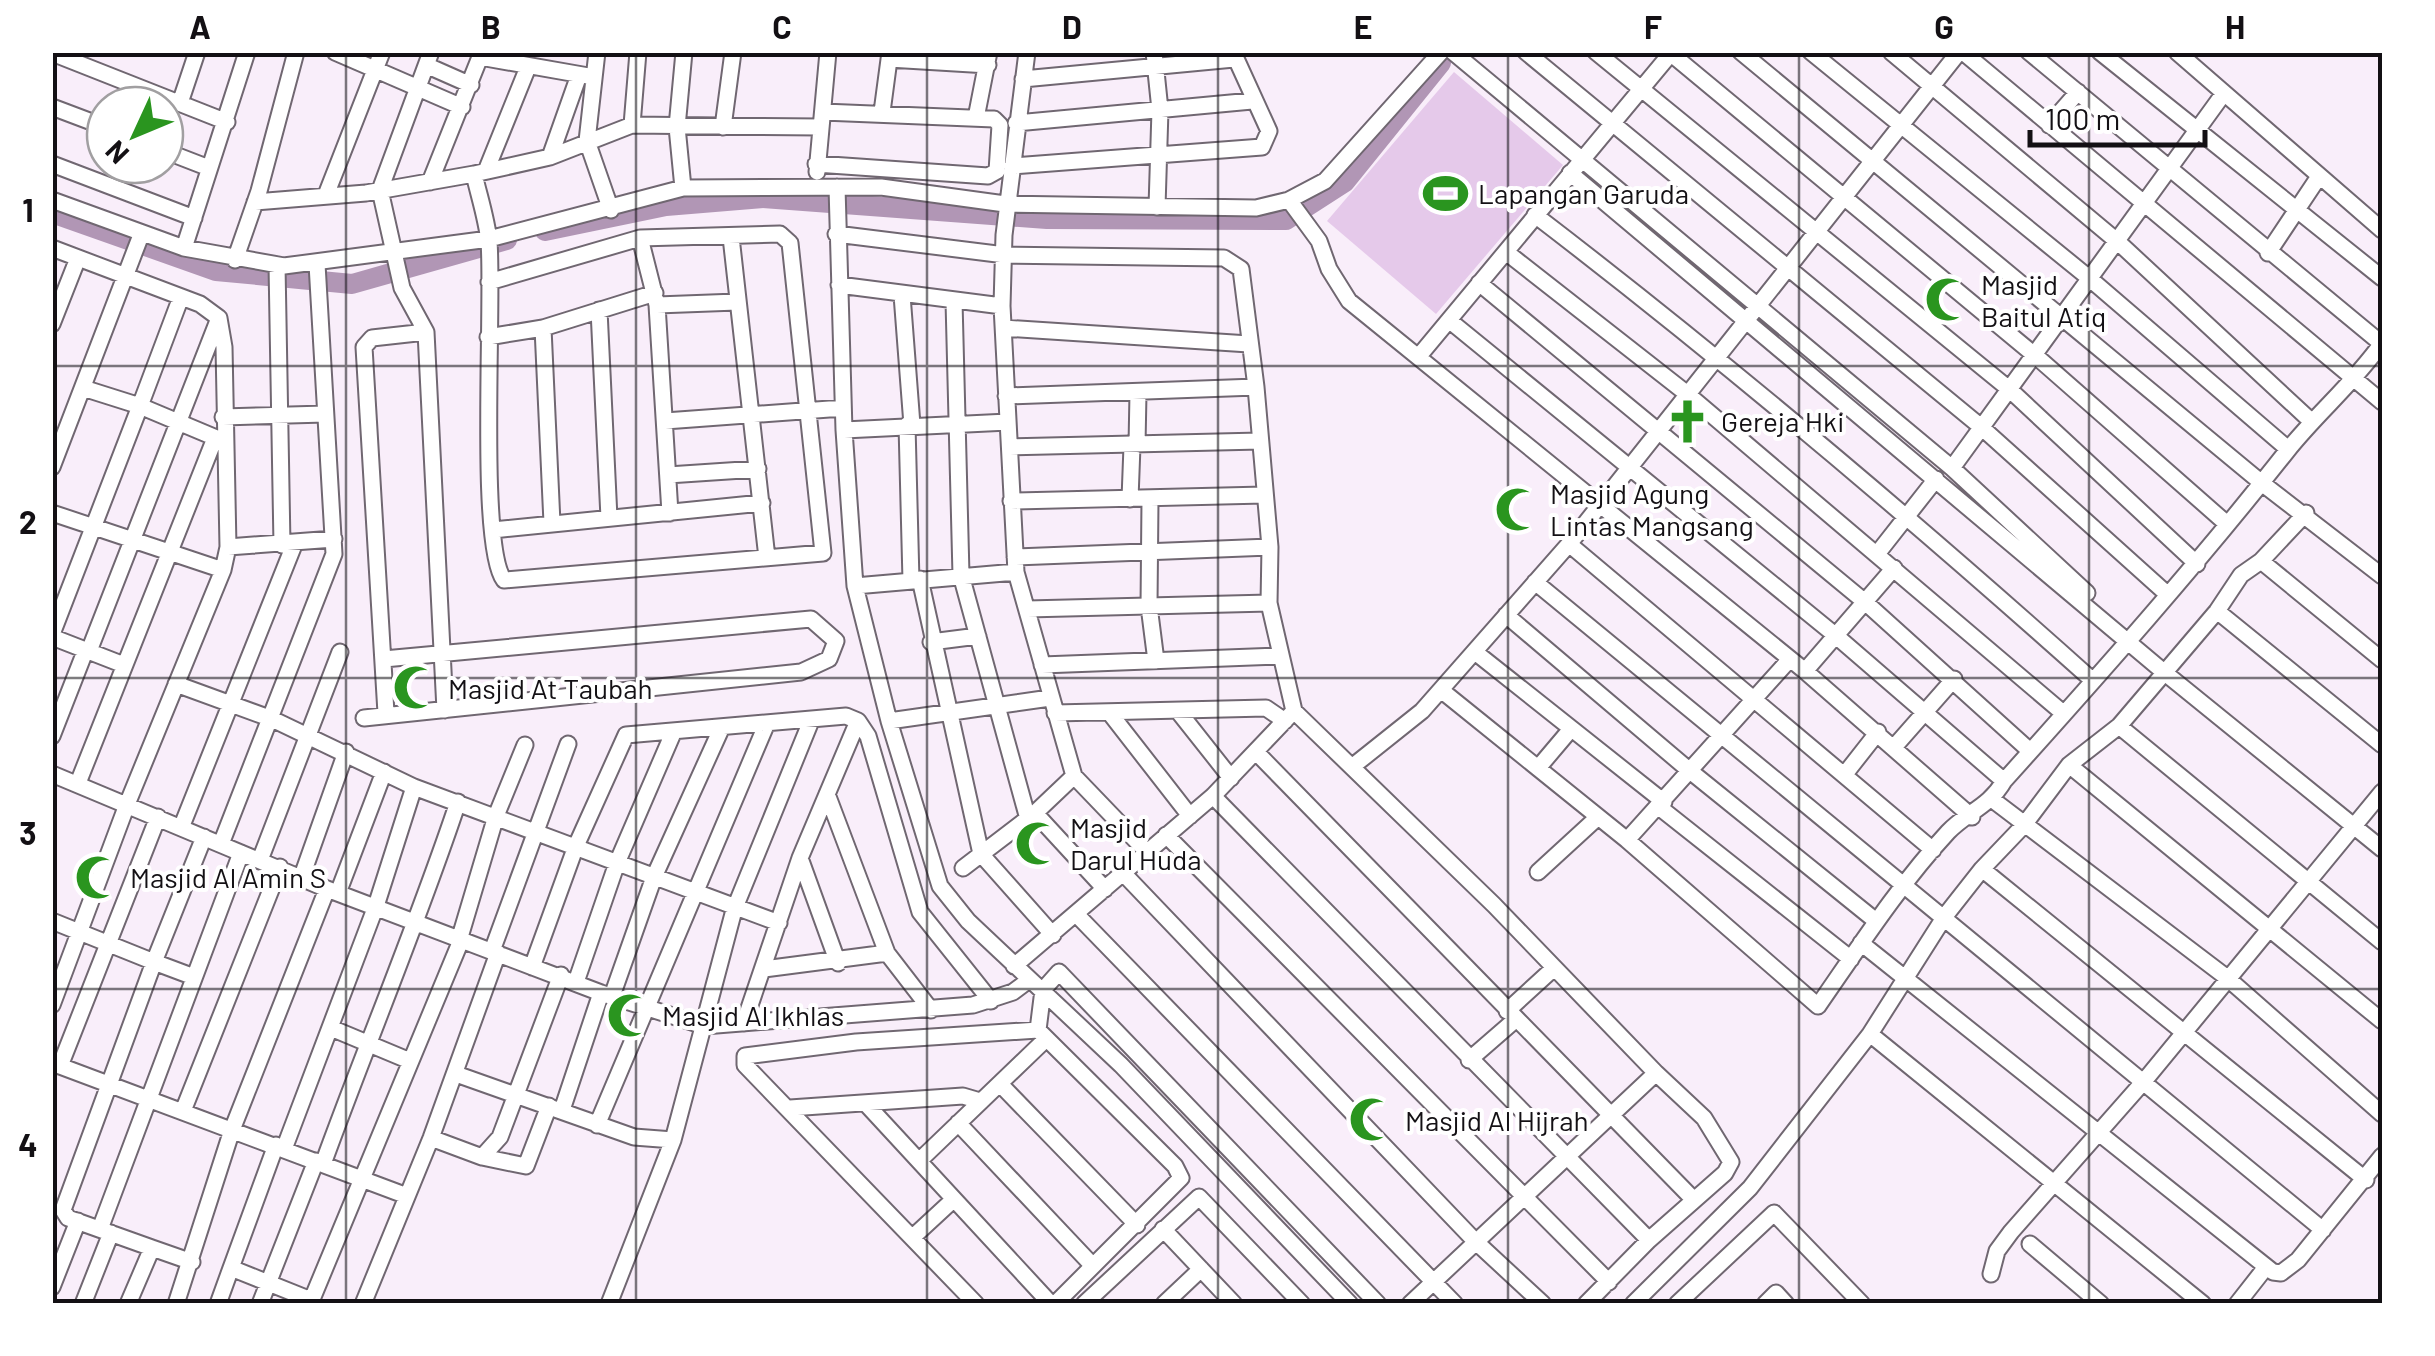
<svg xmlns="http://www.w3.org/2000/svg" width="2435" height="1356" viewBox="0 0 2435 1356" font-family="Barlow,sans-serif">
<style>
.green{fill:#e5c9ea}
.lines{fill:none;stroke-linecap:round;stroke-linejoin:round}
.river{stroke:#b196b5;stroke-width:20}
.minor-casing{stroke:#706771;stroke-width:19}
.minor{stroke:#fff;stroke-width:15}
.grid{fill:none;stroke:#131014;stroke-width:2.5;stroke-opacity:0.55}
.labels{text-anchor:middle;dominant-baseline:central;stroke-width:8;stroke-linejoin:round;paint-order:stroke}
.poi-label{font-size:28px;fill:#131014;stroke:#fff;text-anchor:start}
.neatline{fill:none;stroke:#131014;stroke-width:4}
.grid-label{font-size:32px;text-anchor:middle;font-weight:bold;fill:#131014}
</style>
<rect width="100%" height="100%" fill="#f9eefa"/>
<!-- green -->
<path class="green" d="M1454,72L1563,165L1436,314L1327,221Z"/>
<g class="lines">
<!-- river -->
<path class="river" d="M52,213L216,271L352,284L507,240
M545,231L666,206L763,198L1047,219L1286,220L1345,182L1441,63"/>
<defs>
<path id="minor" d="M335,52L462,107
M431,52L380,190L402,288L426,332L445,710
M481,52L480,57L594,77
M597,52L587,141L611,210
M1027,52L1004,235L1002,306L1016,572L1074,776L1147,852
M1154,52L1160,110L1157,207
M1453,52L1952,468L2087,593
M1526,52L1980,426L2167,594
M1596,52L2009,389L2197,564
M1669,52L2038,358L2227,524
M1741,52L2263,484L2382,576
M1811,52L2089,278L2288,449
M1891,52L2118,242L2312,422
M1963,52L2382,402
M2029,52L2382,344
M2100,52L2382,278
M2177,52L2382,230
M52,53L227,122
M889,59L988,65
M428,66L471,85
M1023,79L1234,59
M180,103L197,52
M52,107L105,127
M882,112L890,52
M976,118L989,52
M1016,123L1252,101
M632,125L638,52
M2049,125L2078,92
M723,127L733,52
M165,151L209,168
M550,157L579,75
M52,164L194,218
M816,164L988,176L997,171L1000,125L994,119L823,112
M1012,166L1262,147L1269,131L1233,52
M486,171L528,67
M817,172L828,52
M1570,173L2165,673L2382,849
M474,174C479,196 487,220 489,242C494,301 478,546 504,580L823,553L790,243L780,234L640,238L489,282
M430,182L480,57
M837,187L844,430L855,586L889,721L940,886L968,921L1121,1065L1350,1304
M683,188L677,127L684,52
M326,195L382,52
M52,200L184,248L284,266L489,239L683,188L881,187L1005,204L1256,208L1289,200L1325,181L1441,52
M1289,200L1319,241L1329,269L1349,301L1805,671L1972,817
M255,202L366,193L474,174L550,157L632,125L820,127
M1535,215C1727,362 1911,518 2091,679
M836,234L1005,255L1224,258L1241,269L1256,387L1270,547L1269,603L1294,711L1494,905L1656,1073L1410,1304
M731,237L767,558
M640,238L657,305L670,513
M52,248L200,304L219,318
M184,248L247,52
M1506,252L1686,393L2063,713
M2268,253L2318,178
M235,260L259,191L296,52
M277,265L282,545
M1479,283L1865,602L2030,751
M839,285L1002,306
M902,295L912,425
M181,297L140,406L221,440
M954,301L961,575L1028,819
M657,305L737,302
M599,310L609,518
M1450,321L1835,635L2004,781
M52,324L78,258
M543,328L552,523
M1004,328L1249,344
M488,337L543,328L655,293
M1419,356L1672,52
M1006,396L1256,387
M223,417L325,414
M665,421L843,408
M907,425L911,581
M844,430L1008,422
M1137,445L1138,393
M1010,447L1260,441
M52,467L141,235
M1952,468L2224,93
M668,475L758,469
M1130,499L1132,446
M1150,500L1149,606L1156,661
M1011,501L1264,495
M52,513L223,570
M493,530L762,503
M1569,544L1933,850
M228,547L334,539
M1877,554L1936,479
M1015,557L1270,547
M2261,561L2306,513
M920,579L981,854L1053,935
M1535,582L2323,1230
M855,586L1016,572
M1027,609L1269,603
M2217,611L2241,575L2261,561L2382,660
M1506,615L1690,771L1876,921
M52,634L140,406L83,388
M52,637L124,665
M931,642L978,636
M89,651L219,318
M1475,652L1664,802
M384,659L811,619L836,641
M1042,665L1281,656
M1805,671L1894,568
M176,684L272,719L414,787L779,923
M1441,690L1627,840L1818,1006C1859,947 1899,885 1948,832C1967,812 1989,807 2004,781C2101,673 2197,565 2287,451C2318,412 2352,385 2382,343
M1178,711L1231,778
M1109,712L1190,816
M386,713L364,347L372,338L426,332
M1055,713L1266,708L1285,721
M364,718L801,672L829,659L836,641
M889,721L1050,698
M2119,726L2382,942
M52,736L86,649
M1895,746L1954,679
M1257,753L1694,1200
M2069,765L2382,1021
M1353,766L1422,711L1569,544L1959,52
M1538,768L1571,729
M52,774L327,889L601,993L704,1026L973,1005L1013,992L1029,980
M1845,774L1878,732
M78,783L215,438
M827,794L887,953L931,1010
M1213,796L1649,1240L1586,1304
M1993,800L2226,977L2382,1114
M1659,807L1851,959
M1035,813L1105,889
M181,828L294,545
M1166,835L1609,1282
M1627,840L1790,659
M221,844L334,554L317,264
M800,858L838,963
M260,860L340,652
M963,868L1035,813L1074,776
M1982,869L2366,1180
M1538,872L1598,817
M1124,874L1475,1241L1543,1304
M302,876L346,752
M338,893L384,772
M1076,914L1455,1304
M52,921L154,962L204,837
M460,937L496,816L525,745
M1861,943L2273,1272L2281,1273L2298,1260L2382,1156
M492,951L568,744
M1014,966L1213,796L1294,711
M532,967L576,846L626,735L846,716L858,721L868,736L920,912L991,1001
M764,969L887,953
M576,982L617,863L674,731
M612,996L654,877L722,727
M52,1005L128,802L223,570L228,547L224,347L219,318
M1507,1011L1554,968
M744,1023L800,858L858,721
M331,1028L410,1061
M1870,1034L1945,916L1982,869L2024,825L2069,765L2119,726L2217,611L2382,745
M1469,1060L1515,1020
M52,1063L407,1196
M60,1066L158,817
M456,1074L634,1137L673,1140
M1001,1085L1137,1225
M868,1106L1051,1304
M790,1108L963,1096L980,1101
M562,1110L601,993
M183,1111L280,867
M958,1123L1093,1266
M597,1125L767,723
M431,1138L482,1157L500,1137L561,975
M284,1149L376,906L414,787
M482,1157L526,1166L549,1106
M919,1161L1046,1039
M323,1164C367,1043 417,925 458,802
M100,1229L241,853
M1163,1229L1234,1304
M914,1236L953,1200
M1649,1240L1725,1173L1731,1162L1704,1118L1656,1073
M2030,1244L2101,1304
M152,1248L68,1218L63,1210L154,962L194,977
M231,1268L276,1145
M1991,1274L1997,1251L2011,1232L2145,1080L2382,792
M52,1287L78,1221
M83,1304L111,1233
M128,1304L152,1248L192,1262
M176,1304L232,1130L327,889
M218,1304L231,1268L311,1300
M260,1304L316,1161
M310,1304L462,938
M363,1304L431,1138L498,953
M609,1304L673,1140L734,910L811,721
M976,1304L745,1065V1056L856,1042L1038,1030
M1055,1304L1181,1178L1175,1166L1038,1030L1043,990L1059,972L1378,1304
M1084,1304L1199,1197L1302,1304
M1164,1304L1201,1269
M1633,1304L1750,1188L1870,1034L2203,1304
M1677,1304L1774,1213L1862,1304
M1765,1304L1776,1293L1786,1304
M2237,1304L2266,1267"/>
</defs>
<!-- minor casing -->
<use href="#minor" class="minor-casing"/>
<!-- minor -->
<use href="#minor" class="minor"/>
</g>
<!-- grid -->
<path class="grid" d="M346,52V1304M636,52V1304M927,52V1304M1218,52V1304M1508,52V1304M1799,52V1304M2089,52V1304M52,366H2382M52,678H2382M52,989H2382"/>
<!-- icons -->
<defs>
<symbol id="stadium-bare" viewBox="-9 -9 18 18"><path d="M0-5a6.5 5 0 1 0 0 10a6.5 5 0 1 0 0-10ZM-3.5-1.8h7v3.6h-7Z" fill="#2a951f" stroke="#fff" stroke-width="2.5" paint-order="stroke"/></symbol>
<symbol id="mosque-bare" viewBox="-9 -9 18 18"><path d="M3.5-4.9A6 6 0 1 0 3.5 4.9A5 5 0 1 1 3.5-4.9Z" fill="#2a951f" stroke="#fff" stroke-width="2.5" paint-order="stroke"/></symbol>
<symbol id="church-bare" viewBox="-9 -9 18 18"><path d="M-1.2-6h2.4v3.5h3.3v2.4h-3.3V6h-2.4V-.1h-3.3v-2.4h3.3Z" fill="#2a951f" stroke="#fff" stroke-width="2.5" paint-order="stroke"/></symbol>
</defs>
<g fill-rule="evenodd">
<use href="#stadium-bare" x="1414" y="162" width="63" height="63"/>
<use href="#mosque-bare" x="1916" y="268" width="63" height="63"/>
<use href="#church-bare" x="1656" y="390" width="63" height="63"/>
<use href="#mosque-bare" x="1486" y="478" width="63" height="63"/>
<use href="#mosque-bare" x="384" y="656" width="63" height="63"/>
<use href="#mosque-bare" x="1006" y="812" width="63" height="63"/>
<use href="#mosque-bare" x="66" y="846" width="63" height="63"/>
<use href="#mosque-bare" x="598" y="984" width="63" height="63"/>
<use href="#mosque-bare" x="1340" y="1088" width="63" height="63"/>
</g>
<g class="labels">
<!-- poi labels -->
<g class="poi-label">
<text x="1478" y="193">Lapangan Garuda</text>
<text x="1981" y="284">Masjid<tspan x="1981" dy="32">Baitul Atiq</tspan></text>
<text x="1721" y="421">Gereja Hki</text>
<text x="1550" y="493">Masjid Agung<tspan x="1550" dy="32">Lintas Mangsang</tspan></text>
<text x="448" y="688">Masjid At Taubah</text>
<text x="1070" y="827">Masjid<tspan x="1070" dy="32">Darul Huda</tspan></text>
<text x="130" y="877">Masjid Al Amin S</text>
<text x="662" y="1015">Masjid Al Ikhlas</text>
<text x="1405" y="1120">Masjid Al Hijrah</text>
</g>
</g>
<!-- border -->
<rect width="2435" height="1356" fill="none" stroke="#ffffff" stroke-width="110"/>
<!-- north arrow -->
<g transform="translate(135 135) rotate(226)"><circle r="48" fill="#ffffff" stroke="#a19fa1" stroke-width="2.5"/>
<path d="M0-8L18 38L0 25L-18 38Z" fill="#2a951f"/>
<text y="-15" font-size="28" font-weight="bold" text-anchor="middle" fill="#131014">N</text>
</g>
<!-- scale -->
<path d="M2030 130v15h175v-15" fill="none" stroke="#131014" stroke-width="5"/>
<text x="2045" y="130" font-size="30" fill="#131014" stroke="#ffffff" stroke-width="8" paint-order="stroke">100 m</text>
<rect x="55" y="55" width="2325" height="1246" class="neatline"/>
<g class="grid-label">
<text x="200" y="39">A</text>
<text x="491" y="39">B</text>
<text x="782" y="39">C</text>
<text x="1072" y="39">D</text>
<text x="1363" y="39">E</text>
<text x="1653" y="39">F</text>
<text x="1944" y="39">G</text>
<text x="2235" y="39">H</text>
<text x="28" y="222">1</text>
<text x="28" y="534">2</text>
<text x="28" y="845">3</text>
<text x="28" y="1157">4</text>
</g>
</svg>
